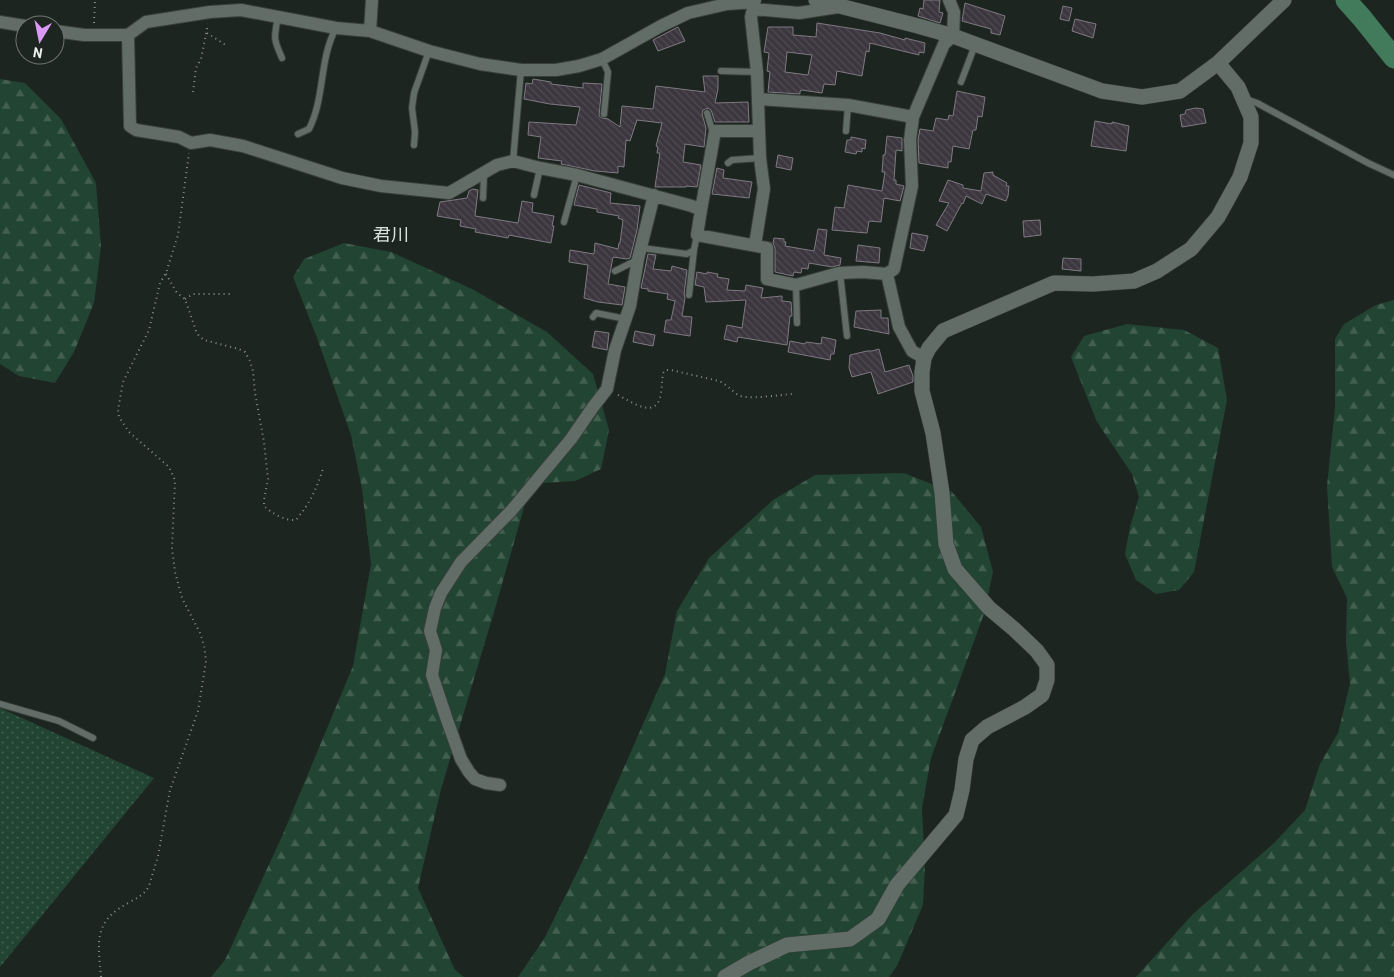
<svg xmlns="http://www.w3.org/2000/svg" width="1394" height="977" viewBox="0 0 1394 977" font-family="Barlow,'Noto Sans JP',sans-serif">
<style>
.green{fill:url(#green-dots)}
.forest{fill:url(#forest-firs)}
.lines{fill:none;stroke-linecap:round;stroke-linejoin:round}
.river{stroke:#427a5c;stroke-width:21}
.building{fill:url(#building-back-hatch);stroke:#7f7982;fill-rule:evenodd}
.service-casing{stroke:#39403c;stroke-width:8}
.minor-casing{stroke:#39403c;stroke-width:14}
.tertiary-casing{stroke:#39403c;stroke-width:16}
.path{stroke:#878e8a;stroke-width:2;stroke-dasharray:1 4;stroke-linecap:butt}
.service{stroke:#636d67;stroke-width:6}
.minor{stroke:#636d67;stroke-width:12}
.tertiary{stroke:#636d67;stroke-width:15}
.labels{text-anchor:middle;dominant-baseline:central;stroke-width:4.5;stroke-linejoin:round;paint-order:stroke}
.quarter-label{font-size:18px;fill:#d7e2dc;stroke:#1d2520}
</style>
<defs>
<pattern id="green-dots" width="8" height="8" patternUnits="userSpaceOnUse" patternTransform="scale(1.25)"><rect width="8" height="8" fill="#224432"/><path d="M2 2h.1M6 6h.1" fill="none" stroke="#425f50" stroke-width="1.8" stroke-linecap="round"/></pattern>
<pattern id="forest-firs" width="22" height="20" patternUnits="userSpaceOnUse" patternTransform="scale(1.25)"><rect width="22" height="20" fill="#224432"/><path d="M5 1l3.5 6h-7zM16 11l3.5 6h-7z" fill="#425f50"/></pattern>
<pattern id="building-back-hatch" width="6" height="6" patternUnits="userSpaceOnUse" patternTransform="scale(1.25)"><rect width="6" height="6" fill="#3c363e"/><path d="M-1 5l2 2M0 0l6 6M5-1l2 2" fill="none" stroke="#4f4a51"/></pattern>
</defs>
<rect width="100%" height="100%" fill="#1d2520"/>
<!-- green -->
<path class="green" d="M0,708L154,778L0,967Z"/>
<!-- forest -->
<path class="forest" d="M0,79L25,83L61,119L96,183L101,246L94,303L74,352L55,383L19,376L0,364Z
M344,243L391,252L472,289L547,332L593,374L609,430L601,469L575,481L528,484L525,504L494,612L441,789L418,888L455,970L464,977H211L225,960L283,834L353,666L371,564L362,489L351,435L316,335L293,277L304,259Z
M1394,300V977H1136L1193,914L1275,842L1305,810L1320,764L1338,733L1350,684L1346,642L1347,598L1332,567L1327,486L1335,408V339L1344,324L1376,305Z
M1127,324L1184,330L1218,348L1227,400L1194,572L1179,590L1156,594L1136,580L1125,554L1130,527L1139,497L1132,474L1097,422L1071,357L1084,336Z
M904,473L952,492L981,527L993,572L984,614L931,758L922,808L925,869L923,905L897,966L889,977H518L544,939L586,854L665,674L677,611L709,558L773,500L815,475Z"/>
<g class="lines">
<!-- river -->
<path class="river" d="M1346,0L1362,18L1394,58"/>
</g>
<!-- building -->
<path class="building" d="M924,0H940L939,12L943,13L940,23L918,16L920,8L923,9Z
M965,3L1005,16L1000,35L991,33V29L962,21Z
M1063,6L1072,8L1069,21L1060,19Z
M1075,19L1096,24L1093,38L1072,31Z
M817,23L880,33L905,40V38L925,43L924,53L919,52V55L870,43L869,52L866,51L862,76L837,71L835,85L824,84L822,93L802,90L800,91V94L768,92L770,72L767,71L769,53L764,52L768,27H793V35L816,37ZM787,52L812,55L808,75L785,72Z
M678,27L685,41L658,51L653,40Z
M703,76H718V89L715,103L748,102L749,122H715L711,110L708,108L703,110L702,114L706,128L704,147L685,144L683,162L701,165L697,187L686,186V187H655L660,153H657L658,147L656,146L662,123L637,120L630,141L626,140L624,167L618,166V173L595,171L561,164L562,161L538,158L541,137L528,135L529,122L576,125L580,107L550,104L524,99L526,83L532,84L533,79L551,82V84L583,88V83L602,84L599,116L602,118L608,119L620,127L622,106L653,109L656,86L705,92Z
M957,91L985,97L982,117L978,116L976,130H973L969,149L953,146L951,162H948V168L919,163L918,140L920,129L933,131L936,118L948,120L949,115L953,116Z
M1196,108L1203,109L1206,123L1182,127L1180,115L1185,114L1186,110Z
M1095,121L1112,124V122L1129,126L1126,151L1091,146Z
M887,136L902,138V151L896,150L894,180H896V184L904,186L900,201L884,198L881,222L869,221L867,233L832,230L835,207L844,208L848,185L882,191L885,172H882L883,160V155H885Z
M851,137L866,140L865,149L862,148V152L857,151L856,154L845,152L847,140H851Z
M778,155L793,158L791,170L776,167Z
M717,168L724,170L723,178L752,182L749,198L712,194Z
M993,172V175L1007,183L1006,186H1009L1008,196L1006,201L986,194L982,204L966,196L963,204L962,203L947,231L936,225L949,203L939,201L948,180L963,185V188L981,191L984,173Z
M579,185L611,193L610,203L640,206L637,230L630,258L627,259L613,257L608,284L625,287L622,305L598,302L584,298L588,265L569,262L570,250L594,254L595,243L618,249L619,243H620L623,220L618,218L619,216L597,212V209L574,205Z
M473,189L478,190L475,216L518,223L522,201L533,203L532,212L554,216L552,226H554L551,243L509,235L508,238L475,232L476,229L460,226L461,220L437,216L440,202L467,198L469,191Z
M1040,220L1041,235L1024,237L1023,221Z
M818,229L827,230L824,255L841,258L840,265L832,267L809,263L808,269L802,268L801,273L794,272L793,276L775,272V248L773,243L774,238L784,239V242H786L785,246L814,251Z
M912,233L928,236L924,251L910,248Z
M858,245L880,248L879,263L856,261Z
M648,254L656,255L653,269L671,271L672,266L687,270L684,294L685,298L682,316L692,317L690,336L664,332L666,320H671L675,301L667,299L668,294L648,291V289L641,288Z
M1063,258L1081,259V271L1062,269Z
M697,272L707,274V272L718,274L717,277L729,279L727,290L745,291L746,285L763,288L761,298L782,296V301L791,302L792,316H790L787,345L738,337L737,342L724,339L727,325L742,328L746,300L706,302L704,287L695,285Z
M881,310V318H888L889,334L854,327L856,311Z
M595,331L609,333L607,350L592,347Z
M635,331L655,335L653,346L633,342Z
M822,337L836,340L834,354H831L830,360L788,352L790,341L805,344L806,342L821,344Z
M879,349L885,372L909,365L913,376V382L878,394L871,372L852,377L849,368L850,355L867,351H872Z"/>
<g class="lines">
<defs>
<path id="service" d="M278,17C274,38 273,38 282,58
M602,59L608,72L604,114
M721,71L757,72
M961,82L975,45
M1246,99L1257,103L1368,163L1394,175
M707,113L713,133
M846,131L848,105
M298,134L309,129C325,98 319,59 336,28
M414,145L415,132L412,108L414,93L429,51
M513,161L521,70
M728,163L732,160L760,158
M534,195L540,168
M483,198L484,174
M564,222L577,175
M642,248L687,254L694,250L697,235
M615,271L637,260
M840,273L847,336
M796,285L797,323
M689,295L694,250
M593,317L596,313L626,319
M0,704L59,721L93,738"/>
<path id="minor" d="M755,0L751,17L757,72L760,158L764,189L755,245
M753,9L799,13L838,7
M0,22L25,26
M55,31L84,35H128L146,22L210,12L241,10L336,28L370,31L429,51L480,64L521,70H556L579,66L602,59L661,26L688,13L727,4L754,2
M370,31L372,0
M128,35L130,126L136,130L179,137L191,143L210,140L243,146L342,178L381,186L449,193L497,165L513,161L540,168L577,175L692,206L701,210L697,235L767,248V279L796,285L839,273L863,272L887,274L894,269L912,186L910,140L913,117L944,44L953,36L954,12L949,0
M758,99L848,105L913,117
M701,210L715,131H759
M887,274L899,327L912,351L924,358
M500,785L486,783L475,779L469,772L461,759L447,720L432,675L436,650L430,631L435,608L441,593L461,562L511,511L571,439L593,407L607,389L615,350L630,306L638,259L654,195"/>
<path id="tertiary" d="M816,0L918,26L953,36L1102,91L1142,97L1180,91L1218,63L1284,0
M725,977L749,963L787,945L850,939L878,919L897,885L956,815L962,790L966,759L972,740L987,727L1025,707L1042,695L1047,680V665L1037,651L1014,629L989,608L955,569L946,544L942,493L933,433L922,391V372L924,358L929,348L943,331L1054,283L1093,284L1134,281L1157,271L1191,249L1218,217L1240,177L1251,143V117L1238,87L1218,63"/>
</defs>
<!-- service casing -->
<use href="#service" class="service-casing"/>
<!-- minor casing -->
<use href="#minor" class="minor-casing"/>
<!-- tertiary casing -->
<use href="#tertiary" class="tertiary-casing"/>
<!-- path -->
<path class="path" d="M94,23L95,0
M207,33L227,46
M193,92L196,68L201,59L208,24
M166,274L177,293L185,299L196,331L199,336L204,340L239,349L245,352L250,361L253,371L255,393L264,442L268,479L264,500V506C271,513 285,521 296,520C310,503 316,490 323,469
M185,299L193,294H231
M618,395C632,402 657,421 661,393C662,386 662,380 663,373L666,370H671L719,381C726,384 731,390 738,395C747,400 780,395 792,394
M101,977C98,942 93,922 128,903C137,898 144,895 149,886L158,856L170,790L198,711L206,661L204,645L200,633L182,598L175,572L172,548L175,480L169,467L129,432L119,417L118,410L123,382L149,330L160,283L166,273L178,235L189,153"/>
<!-- service -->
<use href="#service" class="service"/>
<!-- minor -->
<use href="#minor" class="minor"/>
<!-- tertiary -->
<use href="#tertiary" class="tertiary"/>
</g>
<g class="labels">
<!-- quarter labels -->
<g class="quarter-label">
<text x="391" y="234">君川</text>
</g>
</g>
<!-- north arrow -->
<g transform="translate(40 40) rotate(190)"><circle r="24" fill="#1d2520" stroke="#6f7671"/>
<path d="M0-4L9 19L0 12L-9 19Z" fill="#db99f5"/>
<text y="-8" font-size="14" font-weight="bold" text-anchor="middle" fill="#e9efeb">N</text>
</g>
</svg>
